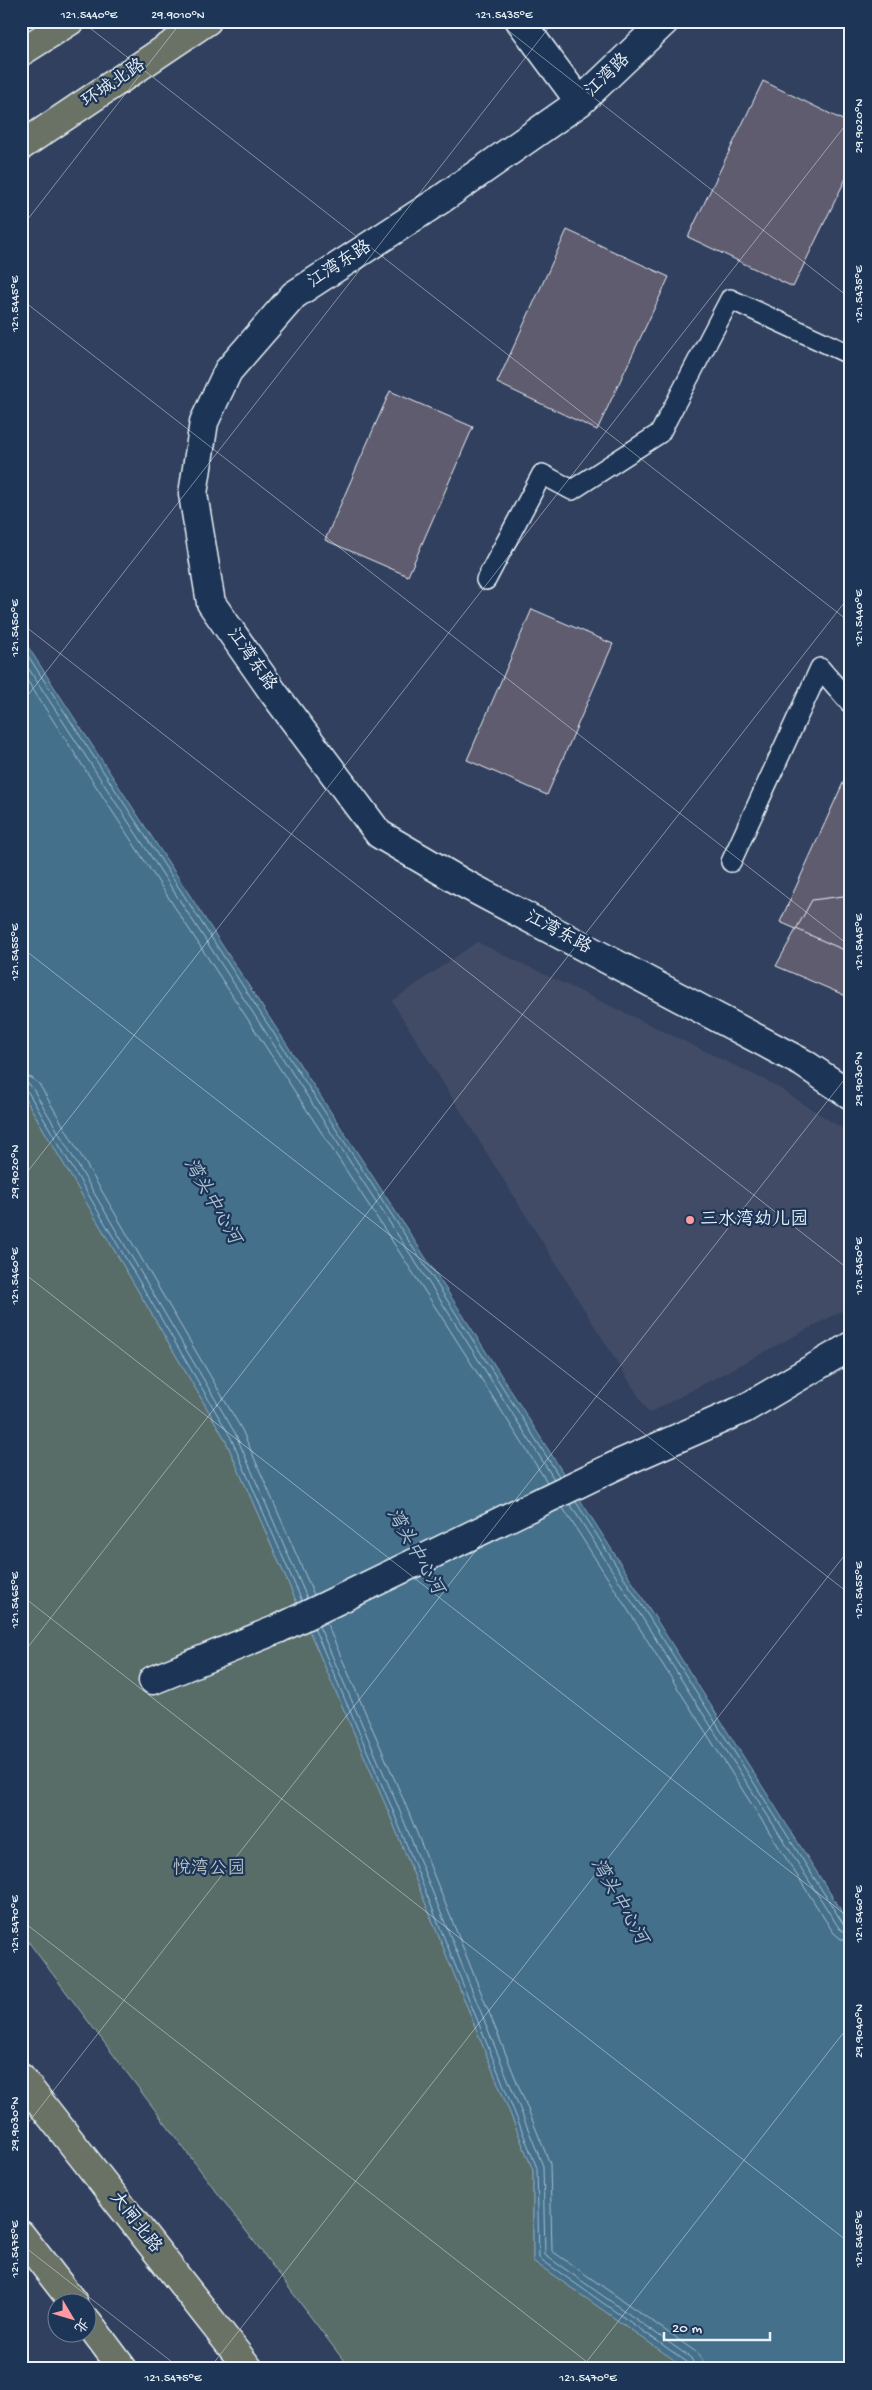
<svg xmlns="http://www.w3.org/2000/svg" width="872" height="2390" viewBox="0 0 872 2390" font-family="'Gochi Hand','LXGW WenKai TC',sans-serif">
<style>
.built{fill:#424b66}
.green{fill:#586c67;stroke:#a0aeb0}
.water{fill:#446f8b;stroke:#86a3b7}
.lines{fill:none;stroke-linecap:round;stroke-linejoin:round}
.shore{stroke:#a6bdcc;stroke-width:1}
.building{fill:#605b70;stroke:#e8f1f8}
.lane-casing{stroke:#e8f1f8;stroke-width:22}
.street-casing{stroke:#e8f1f8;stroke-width:31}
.secondary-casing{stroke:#e8f1f8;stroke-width:31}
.primary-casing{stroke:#e8f1f8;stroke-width:31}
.lane{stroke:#1d3557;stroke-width:19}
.street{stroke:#1d3557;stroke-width:28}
.secondary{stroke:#1d3557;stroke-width:28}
.primary{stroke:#6b7165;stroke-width:28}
.ticks{fill:none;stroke:#e8f1f8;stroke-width:1;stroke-opacity:0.45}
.poi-dot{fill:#ff9aa2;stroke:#1d3557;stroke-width:2}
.labels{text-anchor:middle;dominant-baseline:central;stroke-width:4.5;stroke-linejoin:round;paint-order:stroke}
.street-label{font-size:18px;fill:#e8f1f8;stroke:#1d3557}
.poi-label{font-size:18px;fill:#e8f1f8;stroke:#1d3557;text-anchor:start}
.park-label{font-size:18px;fill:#b6c2c5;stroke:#1d3557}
.water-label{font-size:19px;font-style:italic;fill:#afc4d2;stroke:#1d3557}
.neatline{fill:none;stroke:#e8f1f8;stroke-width:2}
.ticks-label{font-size:12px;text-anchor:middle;fill:#e8f1f8}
</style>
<rect width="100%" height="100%" fill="#31405e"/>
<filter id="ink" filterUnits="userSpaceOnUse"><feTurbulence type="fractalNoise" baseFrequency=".02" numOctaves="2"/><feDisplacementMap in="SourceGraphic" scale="10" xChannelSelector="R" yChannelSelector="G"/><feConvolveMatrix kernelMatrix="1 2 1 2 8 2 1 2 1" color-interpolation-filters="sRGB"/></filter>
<g filter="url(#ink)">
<!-- built -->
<path class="built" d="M477,942L769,1082L851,1134V1306L649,1413L392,1001Z"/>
<!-- green -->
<path class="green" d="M21,1091L225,1439L387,1808L533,2170V2261L687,2369H350L21,1932Z"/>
<!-- water -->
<path class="water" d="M21,636L457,1306L851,1926V2369H687L533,2261V2170L387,1808L225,1439L21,1091Z"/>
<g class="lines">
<!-- shore -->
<path class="shore" d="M21,645L453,1309L559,1476
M21,657L448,1312L554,1479
M21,671L441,1316L547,1482
M21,1075L32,1078L39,1084L242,1430L314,1595
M21,1083L29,1084L33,1089L235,1433L307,1598
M21,1089L28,1092L230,1436L302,1601
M576,1502L844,1925L851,1927
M570,1504L839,1928L844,1932L851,1934
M563,1508L833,1932L841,1939L851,1941
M326,1622L404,1801L550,2164L552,2251L696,2352L702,2359L703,2369
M319,1626L397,1804L543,2166L545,2255L691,2358L696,2369
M314,1628L391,1806L537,2168L539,2258L687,2362L689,2369"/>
</g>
<!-- building -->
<path class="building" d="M763,81L851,124V168L793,287L688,237Z
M567,230L669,277L597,430L497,383Z
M390,391L473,427L408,576L325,540Z
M532,609L613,644L547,795L467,760Z
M848,772L851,773V953L780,922Z
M851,895V998L776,966L812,900Z"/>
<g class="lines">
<defs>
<path id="lane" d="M486,580L542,474L572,490L660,433L730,299L851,355
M731,862L820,668L851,704"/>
<path id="street" d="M153,1680L278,1629L621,1463L744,1409L851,1346"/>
<path id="secondary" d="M520,21L580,102L665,21
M580,102L440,200L294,295L228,371L204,422L193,494L211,603L273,692L379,834L461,882L803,1063L851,1095"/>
<path id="primary" d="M21,52L70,21
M21,146L207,21
M21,2078L249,2369
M21,2235L73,2302
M88,2322L123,2369"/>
</defs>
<!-- lane casing -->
<use href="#lane" class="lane-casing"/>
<!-- street casing -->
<use href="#street" class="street-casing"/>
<!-- secondary casing -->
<use href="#secondary" class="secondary-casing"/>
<!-- primary casing -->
<use href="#primary" class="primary-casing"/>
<!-- lane -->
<use href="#lane" class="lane"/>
<!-- street -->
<use href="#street" class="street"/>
<!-- secondary -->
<use href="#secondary" class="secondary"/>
<!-- primary -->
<use href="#primary" class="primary"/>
</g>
</g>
<!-- ticks -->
<path class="ticks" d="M81,21L851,623M496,21L851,299M21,228L182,21M21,299L851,947M21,623L851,1271M21,704L554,21M21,947L851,1595M21,1180L851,118M21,1271L851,1919M21,1595L851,2244M21,1656L851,594M21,1920L596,2369M21,2132L851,1071M21,2244L181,2369M209,2369L851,1547M581,2369L851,2023"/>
<!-- markers -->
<circle class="poi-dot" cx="690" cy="1220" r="5"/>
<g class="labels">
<!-- street labels -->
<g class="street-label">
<text transform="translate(608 76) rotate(-44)">江湾路</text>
<text transform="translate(114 84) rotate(-34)">环城北路</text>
<text transform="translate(340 265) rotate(-33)">江湾东路</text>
<text transform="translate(251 660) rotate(55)">江湾东路</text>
<text transform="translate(558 933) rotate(28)">江湾东路</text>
<text transform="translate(135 2223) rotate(52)">大闸北路</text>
</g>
<!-- poi labels -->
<g class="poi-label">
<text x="700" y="1220">三水湾幼儿园</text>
</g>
<!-- park labels -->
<g class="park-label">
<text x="209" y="1869">悦湾公园</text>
</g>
<!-- water labels -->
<g class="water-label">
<text transform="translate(211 1202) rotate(60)">湾头中心河</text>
<text transform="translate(414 1552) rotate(60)">湾头中心河</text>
<text transform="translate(618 1902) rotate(60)">湾头中心河</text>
</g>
</g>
<!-- margin -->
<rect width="872" height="2390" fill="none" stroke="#1d3557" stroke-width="55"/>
<!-- north arrow -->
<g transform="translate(72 2318) rotate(128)"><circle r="24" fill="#1d3557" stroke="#6e8097"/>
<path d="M0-4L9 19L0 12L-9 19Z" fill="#ff9aa2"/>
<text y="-8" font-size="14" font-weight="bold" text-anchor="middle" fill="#e8f1f8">北</text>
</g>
<!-- scale -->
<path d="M664 2332v8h106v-8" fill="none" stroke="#e8f1f8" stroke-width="2.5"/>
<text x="672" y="2332" font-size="15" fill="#e8f1f8" stroke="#1d3557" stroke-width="4" paint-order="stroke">20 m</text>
<rect x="28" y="28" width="816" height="2334" class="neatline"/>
<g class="ticks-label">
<text x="89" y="18">121.5440°E</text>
<text x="178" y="18">29.9010°N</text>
<text x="504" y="18">121.5435°E</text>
<text transform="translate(858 126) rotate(-90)" y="4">29.9020°N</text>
<text transform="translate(858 294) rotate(-90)" y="4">121.5435°E</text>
<text transform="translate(14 304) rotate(-90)" y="4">121.5445°E</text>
<text transform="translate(858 618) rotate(-90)" y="4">121.5440°E</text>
<text transform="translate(14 628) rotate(-90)" y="4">121.5450°E</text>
<text transform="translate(858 942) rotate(-90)" y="4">121.5445°E</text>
<text transform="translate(14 952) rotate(-90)" y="4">121.5455°E</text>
<text transform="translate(858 1079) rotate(-90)" y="4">29.9030°N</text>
<text transform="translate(14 1172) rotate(-90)" y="4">29.9020°N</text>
<text transform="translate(858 1266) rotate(-90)" y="4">121.5450°E</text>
<text transform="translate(14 1276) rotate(-90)" y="4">121.5460°E</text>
<text transform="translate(858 1590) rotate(-90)" y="4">121.5455°E</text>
<text transform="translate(14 1600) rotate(-90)" y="4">121.5465°E</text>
<text transform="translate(858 1914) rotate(-90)" y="4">121.5460°E</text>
<text transform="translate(14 1924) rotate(-90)" y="4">121.5470°E</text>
<text transform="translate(858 2031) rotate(-90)" y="4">29.9040°N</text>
<text transform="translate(14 2124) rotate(-90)" y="4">29.9030°N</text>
<text transform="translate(858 2239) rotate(-90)" y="4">121.5465°E</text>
<text transform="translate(14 2249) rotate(-90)" y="4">121.5475°E</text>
<text x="173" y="2381">121.5475°E</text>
<text x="588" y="2381">121.5470°E</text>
</g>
</svg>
